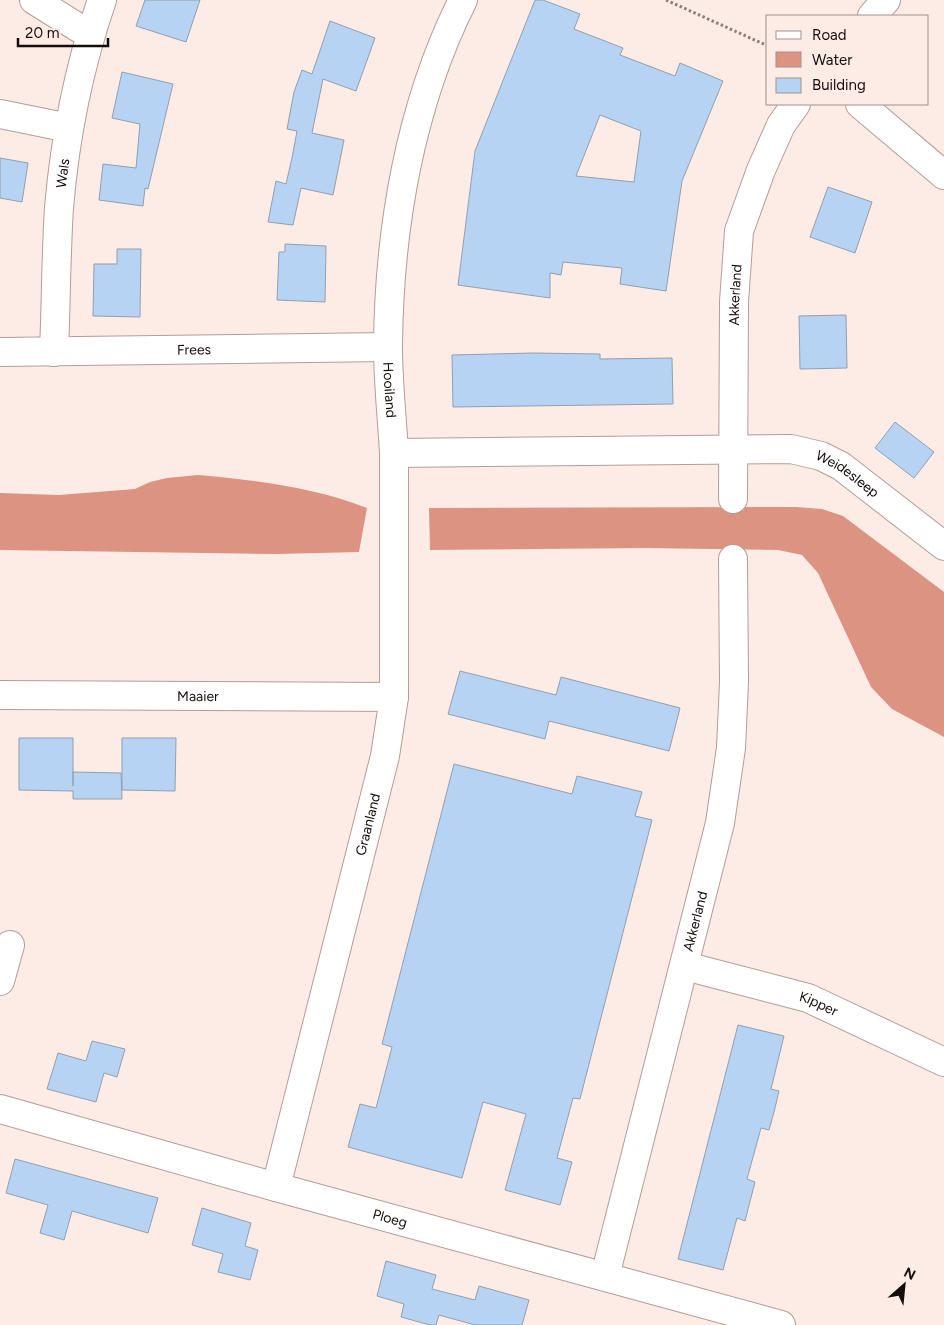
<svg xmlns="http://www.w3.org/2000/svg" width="944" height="1325" viewBox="0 0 944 1325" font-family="Figtree,sans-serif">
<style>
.water{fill:#dc9381}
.building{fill:#b6d3f4;stroke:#929fae;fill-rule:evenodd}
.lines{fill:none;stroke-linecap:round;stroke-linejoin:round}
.minor-casing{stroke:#b39d98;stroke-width:30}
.path{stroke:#8b7f7b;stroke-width:3;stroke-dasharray:2.5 2.5;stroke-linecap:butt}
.minor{stroke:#fff;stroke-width:28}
.labels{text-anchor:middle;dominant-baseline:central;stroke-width:4;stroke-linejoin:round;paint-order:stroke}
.street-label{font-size:14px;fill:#140d0b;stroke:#fdebe6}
</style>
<rect width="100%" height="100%" fill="#fdebe6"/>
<!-- water -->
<path class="water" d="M198,475C255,480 313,487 367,508L359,552L277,554L0,550V493L59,495L135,489L150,482L167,478Z
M796,507L822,509L843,516L944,592V737L892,709L871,687L818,573L802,555L778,550L646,548L430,550L429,508Z"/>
<!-- building -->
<path class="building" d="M145,0H200L186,42L136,26Z
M535,0H543L580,14L574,29L623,48L620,55L675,76L680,63L723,81L682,181L666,291L620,284L622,268L563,262L561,275L550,273V298L458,285L475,151ZM600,115L641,131L634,182L576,176Z
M330,21L375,38L356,91L323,79L312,133L344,140L333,195L301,188L293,225L268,222L276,181L286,184L292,158L297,131L287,129L294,92L302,70L312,74Z
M122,72L173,84L148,189L145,188L143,206L99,200L103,164L136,168L140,124L112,118Z
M0,158L28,163L22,202L0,198Z
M828,187L872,202L855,253L810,237Z
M285,244L326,246L325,302L277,300L279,252H285Z
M117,249H141L140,317L93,316L94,264H117Z
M846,315L847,368L800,369L799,316Z
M533,353L600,354V359L672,358L673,404L453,407L452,355Z
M895,422L934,452L914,478L875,448Z
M460,671L556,695L561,677L680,708L669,751L549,721L545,739L448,714Z
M19,738H73V786V772L121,773L122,799H73V791L19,790Z
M122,738H176L175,791L122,790Z
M454,764L572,794L577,776L642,792L635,816L652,820L580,1099L573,1098L557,1158L572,1162L560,1205L505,1190L526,1114L483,1102L462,1178L348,1147L360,1104L376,1108L392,1047L382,1044Z
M738,1025L784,1036L771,1089L779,1091L774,1112L769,1130L761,1128L747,1179L755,1182L745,1221L737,1218L723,1270L678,1259Z
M92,1041L125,1049L117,1077L104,1073L96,1102L47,1089L58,1053L86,1061Z
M15,1159L158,1198L148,1233L72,1211L64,1240L40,1233L48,1205L6,1193Z
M202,1208L251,1223L245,1246L258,1250L250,1280L218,1272L223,1254L192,1245Z
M386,1261L436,1275L432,1289L475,1300L479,1286L529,1300L522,1325H475L439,1315L436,1325H430L401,1317L404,1304L377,1296Z"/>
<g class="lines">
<defs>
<g id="minor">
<path d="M34,0L90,35"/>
<path id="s1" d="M463,0C410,105 389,229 388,346C388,382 392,417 394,453L791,449L821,456L841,466L944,546"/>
<path d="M872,16L886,0"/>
<path d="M860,104L944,175"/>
<path d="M0,114L69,128"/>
<path id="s2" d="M0,352L388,347"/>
<path id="s3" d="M54,352C56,304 56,255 59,208C65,137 79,67 102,0"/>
<path id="s4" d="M733,499L734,302L739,231L761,170L781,125L796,104"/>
<path id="s5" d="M0,695L394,697"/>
<path id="s6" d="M685,966L808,998L944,1062"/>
<path d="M0,981L10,945"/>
<path id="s7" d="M0,1109L276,1187L781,1325"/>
<path id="s8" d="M276,1187L385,756L394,697V453"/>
<path id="s9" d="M605,1276L720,823L731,748L734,682L733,559"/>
</g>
</defs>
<!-- minor casing -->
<use href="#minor" class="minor-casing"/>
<!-- path -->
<path class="path" d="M666,0L768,46"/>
<!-- minor -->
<use href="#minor" class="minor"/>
</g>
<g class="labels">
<!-- street labels -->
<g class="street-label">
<text stroke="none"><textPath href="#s3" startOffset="179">Wals</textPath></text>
<text stroke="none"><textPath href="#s4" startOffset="204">Akkerland</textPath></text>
<text stroke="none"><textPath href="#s2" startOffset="194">Frees</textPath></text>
<text stroke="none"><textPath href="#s1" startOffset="401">Hooiland</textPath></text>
<text stroke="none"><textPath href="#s1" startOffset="924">Weidesleep</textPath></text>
<text stroke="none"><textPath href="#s5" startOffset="198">Maaier</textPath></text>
<text stroke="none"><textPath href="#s8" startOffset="374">Graanland</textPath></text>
<text stroke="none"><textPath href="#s9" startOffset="366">Akkerland</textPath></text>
<text stroke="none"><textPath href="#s6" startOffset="139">Kipper</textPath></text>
<text stroke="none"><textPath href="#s7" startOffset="405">Ploeg</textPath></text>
</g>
</g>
<!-- legend -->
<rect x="766" y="15" width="162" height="90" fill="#fdebe6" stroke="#a0928e"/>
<rect x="776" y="31" width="25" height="8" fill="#ffffff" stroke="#a0928e"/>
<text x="812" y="40" font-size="15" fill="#140d0b">Road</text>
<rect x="776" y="52" width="25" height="15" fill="#dc9381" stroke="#a0928e"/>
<text x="812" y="65" font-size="15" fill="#140d0b">Water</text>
<rect x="776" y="78" width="25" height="15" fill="#b6d3f4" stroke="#a0928e"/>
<text x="812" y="90" font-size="15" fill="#140d0b">Building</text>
<!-- north arrow -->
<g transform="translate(904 1285) rotate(27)" stroke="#fdebe6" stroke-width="4" paint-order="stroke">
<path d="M0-4L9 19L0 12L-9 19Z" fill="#140d0b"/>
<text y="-8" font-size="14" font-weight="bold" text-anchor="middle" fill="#140d0b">N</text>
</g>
<!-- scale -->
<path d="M18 38v8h90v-8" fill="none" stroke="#140d0b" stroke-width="2.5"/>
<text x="25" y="38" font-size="15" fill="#140d0b" stroke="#fdebe6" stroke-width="4" paint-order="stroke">20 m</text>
</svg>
